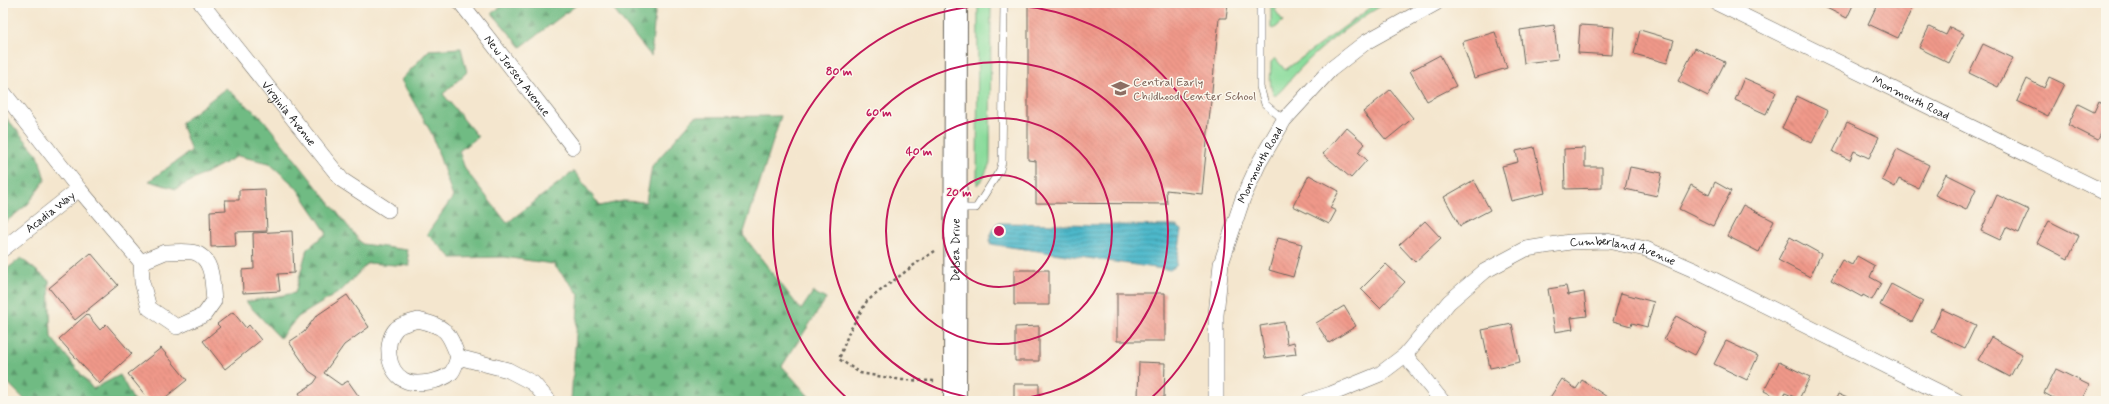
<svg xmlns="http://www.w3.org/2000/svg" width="2109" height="404" viewBox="0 0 2109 404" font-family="Mynerve,sans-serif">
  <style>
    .grass { fill: #8adb9b; stroke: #537c5c }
    .forest { fill: url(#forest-firs); stroke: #466c50 }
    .water { fill: url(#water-rules); stroke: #356a73 }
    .building { fill: url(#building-back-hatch) }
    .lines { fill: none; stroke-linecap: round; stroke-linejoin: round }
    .service-casing { stroke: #68635a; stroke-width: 8 }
    .minor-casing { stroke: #68635a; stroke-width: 16 }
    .primary-casing { stroke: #68635a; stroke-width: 24 }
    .path { stroke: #68635a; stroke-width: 2.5; stroke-dasharray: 3 3; stroke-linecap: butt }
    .service { stroke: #fff; stroke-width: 7 }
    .minor { stroke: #fff; stroke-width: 15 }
    .primary { stroke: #fff; stroke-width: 22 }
    .ring { fill: none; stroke: #c2185b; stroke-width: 2 }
    .labels { text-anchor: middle; stroke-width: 3; stroke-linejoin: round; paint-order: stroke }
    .street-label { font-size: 12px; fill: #1c1c1c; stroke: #fbf7ec }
    .education-label { font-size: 12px; fill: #785e54; stroke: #fbf7ec; text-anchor: start }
    .centre { fill: #c2185b; stroke: #fbf7ec; stroke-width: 2 }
    .ring-label { font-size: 12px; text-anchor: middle; font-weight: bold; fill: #c2185b; stroke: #fbf7ec; stroke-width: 3; stroke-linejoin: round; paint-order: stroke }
  </style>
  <defs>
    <pattern id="forest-firs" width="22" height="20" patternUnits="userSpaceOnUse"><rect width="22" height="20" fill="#6fbb83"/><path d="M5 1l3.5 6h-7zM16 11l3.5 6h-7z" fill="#5a976a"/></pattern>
    <pattern id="water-rules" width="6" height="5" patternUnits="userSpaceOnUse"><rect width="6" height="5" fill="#4eb8ca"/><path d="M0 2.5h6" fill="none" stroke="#4095a3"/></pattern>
    <pattern id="building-back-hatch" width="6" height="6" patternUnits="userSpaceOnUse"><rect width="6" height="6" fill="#f0998a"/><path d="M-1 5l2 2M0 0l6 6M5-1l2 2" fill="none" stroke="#cd8376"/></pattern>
  </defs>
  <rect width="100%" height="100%" fill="#fbf7ec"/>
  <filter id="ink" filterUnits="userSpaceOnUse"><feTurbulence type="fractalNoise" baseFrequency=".025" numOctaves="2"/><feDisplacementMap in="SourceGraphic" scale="8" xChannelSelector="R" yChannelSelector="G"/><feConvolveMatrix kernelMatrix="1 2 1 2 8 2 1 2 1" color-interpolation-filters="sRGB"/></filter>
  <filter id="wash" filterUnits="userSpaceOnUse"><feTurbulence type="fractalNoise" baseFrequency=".012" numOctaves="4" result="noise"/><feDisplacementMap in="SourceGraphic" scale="16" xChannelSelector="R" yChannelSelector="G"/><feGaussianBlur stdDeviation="0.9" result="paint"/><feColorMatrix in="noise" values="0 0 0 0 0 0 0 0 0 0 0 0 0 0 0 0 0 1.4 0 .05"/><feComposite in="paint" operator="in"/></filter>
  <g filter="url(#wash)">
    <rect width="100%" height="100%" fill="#f4e6ce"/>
    <path class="grass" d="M978 3H991L990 163 983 178 977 185Z
      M1271 3 1280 4 1275 10 1283 21 1274 29 1271 27Z
      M1377 3H1386C1354 21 1323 44 1298 71 1290 79 1284 89 1275 96 1268 89 1271 72 1271 62L1275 58 1285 70Z"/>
    <path class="forest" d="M507 3H579L521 47 492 13Z
      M608 3H656L651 56Z
      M461 48 467 72 443 94 478 137 459 151 465 169 507 223 574 171 600 206 623 201 646 202 652 166 695 117 781 116 743 235 801 310 813 292 826 299 782 366 813 401H649L645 396C620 397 597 401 571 401L579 294 553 264 504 257 452 258 427 234 453 197 432 134 401 80 429 50Z
      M226 88 263 119 362 244 407 250 410 266 368 263 341 291 298 317 280 338 246 302 295 293 307 249 327 233 296 187 269 163 238 156 176 189 149 181 191 151 181 123Z
      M3 114 38 155 45 180 28 204 3 224Z
      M21 258 49 281 51 337 93 389 120 375 134 401H26L3 378V272Z"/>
    <path class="water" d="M997 223 1176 226 1182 230 1176 266 1170 270 990 244 991 232Z"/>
    <g id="blocks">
      <path class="building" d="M1028 3H1228L1226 18H1219L1202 194 1166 190 1167 204 1036 203V161L1028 160Z
        M1816 3H1854L1847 18Z
        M1878 3 1914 4 1898 38 1868 24Z
        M1554 25 1558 59 1524 63 1520 30Z
        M1580 25 1614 27 1612 55 1578 53Z
        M1929 27 1946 35 1950 27 1964 34 1949 63 1919 48Z
        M1640 30 1674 40 1667 63 1634 54Z
        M1495 32 1507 68 1474 78 1462 42Z
        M1983 44 2013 58 1998 87 1969 73Z
        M1695 48 1725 62 1708 96 1678 81Z
        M1440 55 1456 86 1427 101 1410 71Z
        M2049 77 2064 84 2048 116 2017 101 2027 79 2044 88Z
        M1744 78 1776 92 1766 114 1735 100Z
        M1390 90 1413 118 1386 140 1363 112Z
        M1797 96 1828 111 1812 143 1782 128Z
        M2099 101 2106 105V123L2098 140 2068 125 2078 104 2094 112Z
        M1847 122 1879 137 1869 158 1854 151 1850 160 1833 152Z
        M1346 127 1365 144 1358 152 1367 160 1351 178 1323 154Z
        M1534 147 1545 193 1511 201 1502 166 1518 162 1516 151Z
        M1585 148V167H1602V188L1565 189 1564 149Z
        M1897 149 1929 165 1918 188 1899 179 1895 187 1882 180Z
        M1630 167 1662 173 1657 196 1625 189Z
        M1946 174 1976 189 1966 210 1935 195Z
        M1309 175 1339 191 1330 208 1336 211 1329 224 1293 206Z
        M1474 180 1490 210 1460 226 1444 197Z
        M1715 182 1731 191 1713 226 1679 209 1691 185 1709 195Z
        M265 189 267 231 235 232 236 246 211 247 210 211 226 210 225 200H239V190Z
        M1997 195 2029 210 2019 233 2006 227 2000 240 1981 231Z
        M1743 205 1774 221 1759 252 1727 236Z
        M1425 221 1441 238 1415 262 1399 245Z
        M2049 221 2079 236 2068 259 2037 243Z
        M292 231 294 273 278 274 280 291 243 293 242 270 254 269 253 233Z
        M1790 237 1821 254 1810 277 1778 260Z
        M1278 238 1302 244 1293 277 1269 270Z
        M91 253 118 285 75 320 49 288Z
        M1857 256 1875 266 1870 277 1881 283 1872 300 1863 295 1862 297 1831 280 1842 260 1852 265Z
        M1386 264 1405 282 1380 308 1361 289Z
        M1014 270H1049V305H1014Z
        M1891 284 1923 301 1912 322 1880 305Z
        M1566 286 1568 295 1584 292 1587 316 1571 318 1573 329 1555 332 1548 289Z
        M1117 293H1165V341H1117Z
        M1621 293 1654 302 1647 327 1632 323 1631 326 1613 321Z
        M347 295 369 327 344 345 324 373 341 385 348 381 362 401H304L299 393 314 383 318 377 309 371 289 342 304 332 316 316Z
        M1344 306 1356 326 1329 343 1316 323Z
        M1942 309 1976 325 1965 348 1931 332Z
        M233 312 246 328 249 325 261 340 225 369 203 341 220 327 217 324Z
        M87 314 100 330 106 324 132 354 99 384 59 339Z
        M1676 316 1707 333 1695 355 1664 339Z
        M1284 322 1287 344 1294 342 1296 354 1265 358 1260 326Z
        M1512 324 1520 362 1490 368 1482 330Z
        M1039 326V361H1015V327Z
        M1991 337 2022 354 2010 377 1978 360Z
        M1726 341 1758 356 1747 380 1714 364Z
        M161 348 187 380 161 401H150L128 374Z
        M1139 362 1165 363 1164 398H1138Z
        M1779 362 1810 377 1799 399 1785 393 1782 400 1764 391Z
        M2056 369 2089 385 2081 401H2059L2044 393Z
        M1562 379 1576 389 1582 380 1613 401H1552L1549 399Z
        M1014 384H1039V401H1014Z
        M1838 394 1854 401H1835Z"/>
    </g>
  </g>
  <g filter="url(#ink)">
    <use href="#blocks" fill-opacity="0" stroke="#68635a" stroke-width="1"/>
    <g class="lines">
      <defs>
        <path id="service" d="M1260 3V87L1265 104 1284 120
          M958 208H976L1000 170 1002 162 1004 3"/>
        <g id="minor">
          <path id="s1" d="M201 3 342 180 388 210"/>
          <path id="s2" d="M461 3 573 147"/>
          <path id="s3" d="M1717 3 2106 193"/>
          <path d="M3 92 79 189 141 262"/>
          <path id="s4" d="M3 249 79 189"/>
          <path d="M165 252C174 252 188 250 196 253 214 260 212 285 214 301L204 315 177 327 149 308 142 282 141 262Z"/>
          <path d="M418 320C446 327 448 330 458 357 456 362 455 369 451 373 441 382 415 386 404 380 387 371 384 342 396 329 400 324 412 322 418 320Z"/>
          <path d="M1405 355 1442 401"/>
          <path d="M458 357 508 370 533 383 549 401"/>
          <path id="s5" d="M1216 401V315L1221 264 1243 198 1259 163 1284 120 1330 70 1366 42 1436 3"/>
          <path id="s6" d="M1309 401 1331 394 1380 374 1405 355 1449 302 1485 271 1526 249 1570 242 1607 241 1646 249 1694 270 1957 401"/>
        </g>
        <g id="primary">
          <path id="s7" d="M955 401 956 3"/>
        </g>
      </defs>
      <use href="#service" class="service-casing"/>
      <use href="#minor" class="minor-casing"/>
      <use href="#primary" class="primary-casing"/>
      <path class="path" d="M935 251 918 262 867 301 849 332 839 359 860 373 902 380 936 381"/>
      <use href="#service" class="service"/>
      <use href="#minor" class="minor"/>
      <use href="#primary" class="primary"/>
    </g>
  </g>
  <g class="ring">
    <circle cx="999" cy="231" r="56"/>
    <circle cx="999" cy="231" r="113"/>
    <circle cx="999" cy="231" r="169"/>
    <path d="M849 400A226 226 0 1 1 1149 400"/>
  </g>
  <defs>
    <symbol id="school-bare" viewBox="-9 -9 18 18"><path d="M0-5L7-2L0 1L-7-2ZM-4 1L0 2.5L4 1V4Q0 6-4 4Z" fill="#8d6e63" stroke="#fbf7ec" stroke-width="2.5" paint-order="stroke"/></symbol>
  </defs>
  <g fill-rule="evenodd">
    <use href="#school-bare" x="1108" y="76" width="25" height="25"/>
  </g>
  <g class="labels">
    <g class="street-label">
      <text dy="4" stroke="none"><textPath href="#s2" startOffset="92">New Jersey Avenue</textPath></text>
      <text dy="4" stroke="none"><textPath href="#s3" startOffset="216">Monmouth Road</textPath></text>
      <text dy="4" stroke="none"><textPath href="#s1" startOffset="141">Virginia Avenue</textPath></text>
      <text dy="4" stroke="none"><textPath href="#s5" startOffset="244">Monmouth Road</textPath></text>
      <text dy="4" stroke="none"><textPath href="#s4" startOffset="60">Acadia Way</textPath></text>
      <text dy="4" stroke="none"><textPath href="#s7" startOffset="151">Delsea Drive</textPath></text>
      <text dy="4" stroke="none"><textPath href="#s6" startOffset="369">Cumberland Avenue</textPath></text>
    </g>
    <g class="education-label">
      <text x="1133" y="86">Central Early<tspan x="1133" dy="14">Childhood Center School</tspan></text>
    </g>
  </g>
  <circle cx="999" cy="231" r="6" class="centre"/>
  <g class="ring-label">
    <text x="839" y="75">80 m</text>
    <text x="879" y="116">60 m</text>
    <text x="919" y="155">40 m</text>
    <text x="959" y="196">20 m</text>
  </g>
  <rect width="2109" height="404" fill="none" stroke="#fbf7ec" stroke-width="16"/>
</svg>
